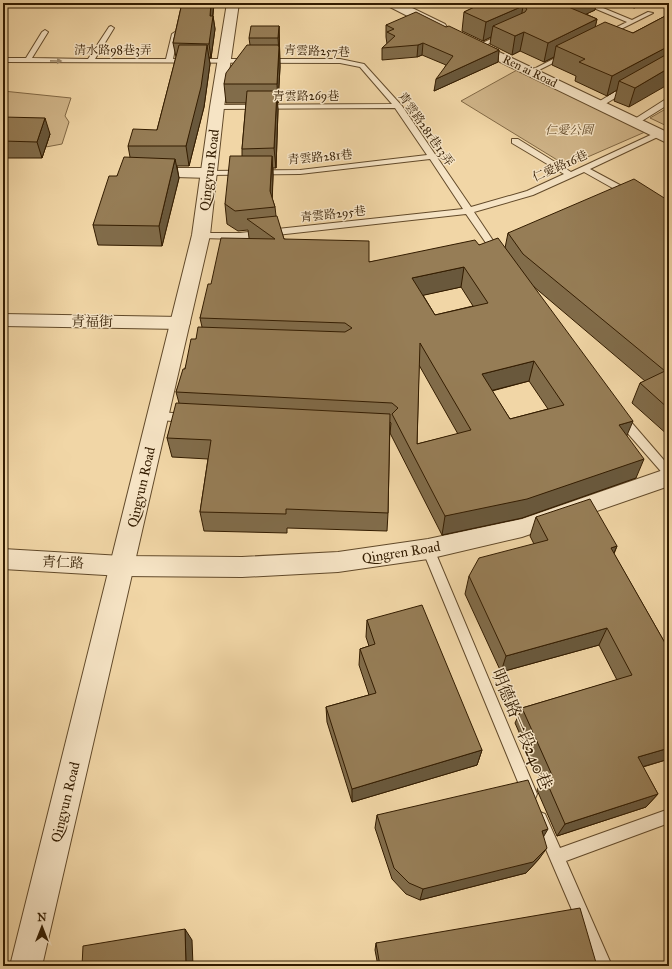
<svg xmlns="http://www.w3.org/2000/svg" width="672" height="969" viewBox="0 0 672 969" font-family="'IM FELL Great Primer','Noto Serif TC',serif">
  <style>
    .green { fill: #d1b68a; stroke: #826945 }
    .lines { fill: none; stroke-linecap: round; stroke-linejoin: round }
    .service-casing { stroke: #624a2a; stroke-width: 2 }
    .minor-casing { stroke: #624a2a; stroke-width: 2 }
    .tertiary-casing { stroke: #624a2a; stroke-width: 2 }
    .service { fill: #f6e4c5; fill-rule: evenodd }
    .minor { fill: #f6e4c5; fill-rule: evenodd }
    .tertiary { fill: #f6e4c5; fill-rule: evenodd }
    .wall { fill: #816c4a; stroke: #331c00; fill-rule: evenodd }
    .shaded-wall { fill: #69583c; stroke: #331c00 }
    .building { fill: #967d56; stroke: #331c00; fill-rule: evenodd }
    .oneway { fill: #9e8a6c }
    .labels { text-anchor: middle; stroke-width: 3; stroke-linejoin: round; paint-order: stroke }
    .far-street-label { font-size: 12px; fill: #331c00; stroke: #f6e4c5 }
    .far-park-label { font-size: 12px; font-style: italic; fill: #624a29; stroke: #f6e4c5 }
    .street-label { font-size: 14px; fill: #331c00; stroke: #f6e4c5 }
    .near-street-label { font-size: 17px; fill: #331c00; stroke: #f6e4c5 }
  </style>
  <rect width="100%" height="100%" fill="#f1d6a6"/>
  <filter id="stains"><feTurbulence type="fractalNoise" baseFrequency=".005" numOctaves="4"/><feColorMatrix values="0 0 0 0 .2 0 0 0 0 .09 0 0 0 0 .02 0 0 0 .5 -.17"/></filter>
  <radialGradient id="worn" r=".72"><stop offset=".6" stop-color="#630" stop-opacity="0"/><stop offset="1" stop-color="#630" stop-opacity=".3"/></radialGradient>
  <path class="green" d="M517 70 645 132 567 166 461 101Z
    M3 91 71 98 65 116 69 122 62 144 46 147 50 134 3 133Z
    M669 107V127L650 118Z"/>
  <g class="lines">
    <defs>
      <path id="service" d="M582 3H591L632 20 648 12 653 13 607 36 604 34 605 33 627 22Z
        M111 26 114 28 95 59H166L172 34 175 32 178 34 173 59H340L364 64 402 106 471 207 527 191 564 174 512 143V139H518L571 172 657 132 664 134 590 169 631 191V195H625L584 172 533 195 474 212 502 254 498 257 495 256 466 214 240 239 201 238 198 237V233H240L463 209 430 159 300 174 207 175 206 173 210 171 300 170 427 155 395 108 217 109 213 107 217 105 392 104 360 67 340 63 3 62V58H26L42 32 45 30 48 32 32 58 88 59 109 27Z
        M504 33 507 35 506 36 481 47 476 46Z
        M565 53 568 55 567 56 533 73 528 72Z
        M626 85 633 87 602 106 595 104Z
        M666 99H669V104L637 124 630 122Z
        M158 412 188 414 193 418 188 422 158 420 153 416Z
        M621 414 625 415 669 466V477L665 476 617 421 616 418Z
        M428 544 432 546 434 549 537 794 535 799 530 801 525 799 422 549 424 546Z
        M669 809V823L566 861 612 966H596L533 819 535 814 540 812 545 814 560 848Z"/>
      <path id="minor" d="M386 3H402L445 24 447 27 445 30H435L388 6Z
        M472 39 669 133V144L467 46 465 43 467 40Z
        M147 168H210L216 170 218 173 216 176 210 178 141 176 139 173 141 170Z
        M3 314 181 317 188 319 190 323 188 327 181 329 3 326Z
        M669 468V486L522 537 428 559 338 572 242 577 122 576 3 569V549L122 556 242 557 338 552 428 539 522 519Z"/>
      <path id="tertiary" d="M227 3H239L224 107 210 235 42 966H10L192 235 210 107Z"/>
    </defs>
    <use href="#service" class="service-casing"/>
    <use href="#minor" class="minor-casing"/>
    <use href="#tertiary" class="tertiary-casing"/>
    <use href="#service" class="service"/>
    <use href="#minor" class="minor"/>
    <use href="#tertiary" class="tertiary"/>
  </g>
  <path class="wall" d="M182 3H214L213 16 215 29 211 58 209 57 210 64 204 107 189 166H177L179 178 162 246 98 245 93 225 117 176 130 157 128 146 157 130 176 57 173 43Z
    M483 3H609L603 6 596 3 595 10 586 14 597 19 595 27 633 33 669 14 629 107 614 101 617 90 607 96 575 81 576 76 552 65 554 57 544 62 520 51 512 55 490 44 491 37 483 41 462 31 464 12Z
    M622 3H644L634 8Z
    M386 25 446 27 499 50 498 62 434 91 446 65 422 55 417 57 382 60V48L387 44 386 37Z
    M279 26 280 67 278 103H277L278 110 276 168H273V176L272 198 275 207 276 216 284 239 369 262 479 245 505 248 508 233 669 201V436L632 403 640 383 645 381 533 286 627 436 636 478 522 518 442 535 390 433 391 423 390 422 388 513 387 531 287 528V533L204 531 200 512 208 459 172 457 167 438 179 403 176 392 196 339 202 327 200 318 211 284 249 238 248 230 238 231 227 224 225 204 242 156V149L246 103H226L224 84 250 45 249 38ZM461 287 473 306 435 315 423 295ZM419 365 458 434 417 444ZM529 381 548 409 510 419 492 391Z
    M3 117 50 134 42 158H3Z
    M536 517 617 546 614 554 669 650V759L643 767 658 794 646 807 557 836 537 790 541 782 515 723 522 708 617 680 599 645 501 672 465 594 469 576 534 544 530 536Z
    M367 620 482 750 477 765 352 802 327 722 326 707 369 695 359 665 360 649 369 646 366 637Z
    M377 815 543 837 539 859 526 873 420 900 406 894 392 879 375 828Z
    M376 943 597 966H378L375 950Z"/>
  <path class="shaded-wall" d="M211 3H214L212 21 213 16 215 29 211 58 209 44Z
    M574 3H596L595 10 563 25 566 6Z
    M603 3H609L603 6Z
    M636 3H644L634 8Z
    M523 6 520 25 493 26 491 37 483 41 486 22Z
    M597 19 593 37 556 46 554 57 544 62 548 43Z
    M279 26 280 67 278 103 277 84 279 52 278 38Z
    M524 32 520 51 512 55 515 36Z
    M423 43 422 55 417 57 418 45Z
    M207 45 210 64 204 107 189 166 186 146Z
    M669 46V62L619 81 617 90 607 96 612 76Z
    M499 50 498 62 434 91 436 79Z
    M669 68V84L629 107 635 88Z
    M277 91 278 110 276 168 274 148Z
    M45 118 50 134 42 158 37 142Z
    M272 156 273 176 272 208 270 191Z
    M175 159 179 178 162 246 159 226Z
    M464 267 461 287 411 298 412 278Z
    M534 361 529 381 478 394 482 374Z
    M633 421 625 440 619 425Z
    M644 459 636 478 522 518 442 535 445 516Z
    M617 546 609 564 611 548Z
    M607 628 599 645 501 672 506 656Z
    M669 748V759L628 771 638 757Z
    M482 750 477 765 352 802V789Z
    M658 794 646 807 557 836 565 824Z
    M548 829 541 841 542 831Z
    M547 848 539 859 526 873 420 900 423 889Z
    M185 929 192 940 193 966H186Z"/>
  <path class="building" d="M182 3H211L210 16H213L209 44 173 43Z
    M483 3H574L566 6 597 19 548 43 524 32 515 36 493 26 525 12 527 9 523 6 486 22 464 12Z
    M416 12 446 27 449 26 499 50 436 79 453 56 423 43 418 45 382 48 395 36 387 32 394 29 386 25Z
    M669 14V46L612 76 579 62 585 59 556 46 605 22 633 33Z
    M251 26H279L278 38H249Z
    M179 45H207L201 87 186 146H128L133 129 157 130Z
    M247 45H278L279 47 277 84H224L226 73Z
    M669 53V68L635 88 619 81Z
    M247 91H277L274 148 242 149Z
    M3 117 45 118 37 142 3 141Z
    M230 156H272L270 191 275 207 235 211 225 204Z
    M124 157 175 159 159 226 93 225 109 176H117Z
    M634 179 669 201V409L640 383 665 371 523 254 508 233Z
    M277 216 284 239 369 241V262L475 240 479 245 498 238 633 421 619 425 644 459 527 499 445 516 392 414 398 408 392 403 176 392 183 369H185L191 339H196L198 327 345 332 352 328 345 323 200 318 208 284H211L221 238 275 239 247 219ZM464 267 488 303 435 315 412 278ZM420 343 471 430 417 444ZM534 361 564 405 510 419 482 374Z
    M176 403 390 414 388 513 286 509V514L200 512 211 440 167 438Z
    M590 499 617 546 611 548 669 650V748L638 757 658 794 565 824 544 776 552 775 522 708 632 675 607 628 506 656 469 576 479 558 548 540 536 517Z
    M422 605 482 750 352 789 326 707 376 693 360 649 375 644 367 620Z
    M528 780 548 829 542 831 547 848 533 862 423 889 409 883 394 868 377 815Z
    M580 908 597 966H380L376 943Z
    M185 929 186 966H82L83 946Z"/>
  <defs><path id="oneway-solid" d="M-6-.8H1V-3.2L6.5 0L1 3.2V.8H-6Z"/></defs>
  <use class="oneway" href="#oneway-solid" transform="translate(56 61) rotate(1)"/>
  <g class="labels">
    <g class="far-street-label">
      <text x="113" y="54">清水路98巷3弄</text>
      <text transform="translate(317 51) rotate(2)" y="4">青雲路257巷</text>
      <text transform="translate(530 71) rotate(26)" y="4">Ren ai Road</text>
      <text x="306" y="100">青雲路269巷</text>
      <text transform="translate(426 129) rotate(55)" y="4">青雲路281巷13弄</text>
      <text transform="translate(320 157) rotate(-5)" y="4">青雲路281巷</text>
      <text transform="translate(560 166) rotate(-24)" y="4">仁愛路16巷</text>
      <text transform="translate(333 214) rotate(-6)" y="4">青雲路295巷</text>
    </g>
    <g class="far-park-label">
      <text x="569" y="134">仁愛公園</text>
    </g>
    <g class="street-label">
      <text transform="translate(209 170) rotate(-83)" y="5">Qingyun Road</text>
      <text transform="translate(92 321) rotate(1)" y="5">青福街</text>
      <text transform="translate(141 487) rotate(-77)" y="5">Qingyun Road</text>
      <text transform="translate(401 552) rotate(-9)" y="5">Qingren Road</text>
      <text transform="translate(63 562) rotate(3)" y="5">青仁路</text>
      <text transform="translate(65 802) rotate(-76)" y="5">Qingyun Road</text>
    </g>
    <g class="near-street-label">
      <text transform="translate(522 729) rotate(67)" y="6">明德路一段240巷</text>
    </g>
  </g>
  <rect width="672" height="969" fill="none" stroke="#f1d6a6" stroke-width="16"/>
  <rect x="4" y="4" width="664" height="961" fill="none" stroke="#331c00" stroke-width="2"/>
  <rect x="8" y="8" width="656" height="953" fill="none" stroke="#331c00"/>
  <g transform="translate(42 927)" stroke="#f6e4c5" stroke-width="3" paint-order="stroke">
  <path d="M0-3L7 15L0 10L-7 15Z" fill="#331c00"/>
  <text y="-6" font-size="11" font-weight="bold" text-anchor="middle" fill="#331c00">N</text>
  </g>
  <rect width="100%" height="100%" filter="url(#stains)"/>
  <rect width="100%" height="100%" fill="url(#worn)"/>
</svg>
